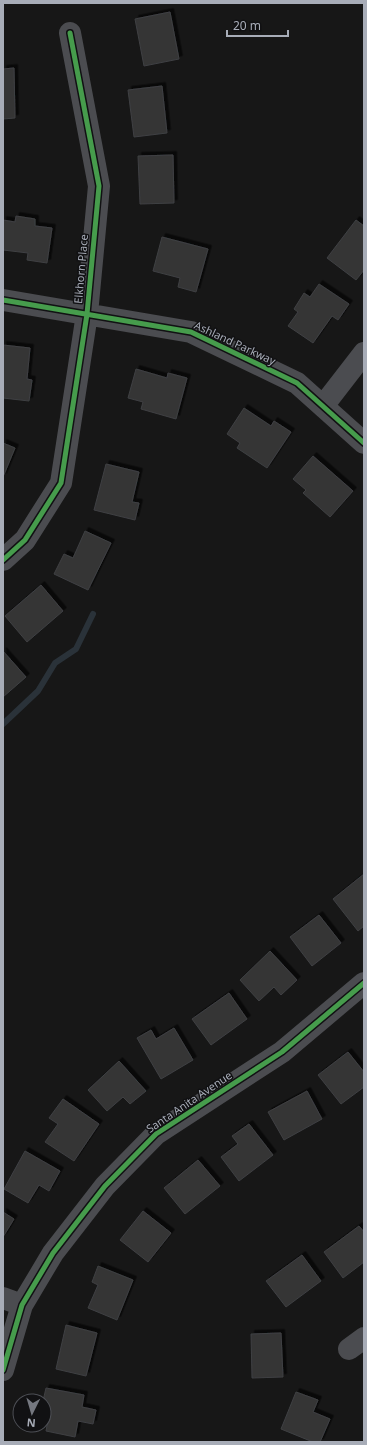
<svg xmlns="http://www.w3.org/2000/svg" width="367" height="1445" viewBox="0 0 367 1445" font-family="'Noto Sans',sans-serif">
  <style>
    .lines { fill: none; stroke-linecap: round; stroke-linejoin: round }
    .stream { stroke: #2a3239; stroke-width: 6 }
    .building { fill: #353536; stroke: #3f4043; filter: url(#shadow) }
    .minor { stroke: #4b4c50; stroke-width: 22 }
    .cycleway-casing { stroke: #111113; stroke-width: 8 }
    .cycleway { stroke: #469c4c; stroke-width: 5 }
    .labels { text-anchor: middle; stroke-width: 3; stroke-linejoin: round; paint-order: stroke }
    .street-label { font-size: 11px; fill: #a8adb8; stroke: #111113 }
  </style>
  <defs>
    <filter id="shadow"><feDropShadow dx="3.5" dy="-3.5" stdDeviation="0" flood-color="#0009"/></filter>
  </defs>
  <rect width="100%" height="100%" fill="#171717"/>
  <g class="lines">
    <path class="stream" d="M3 724 38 691 55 663 76 649 93 614"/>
  </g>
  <path class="building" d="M170 12 179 59 144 66 135 19Z
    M14 68 15 118 3 119V69Z
    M162 86 167 133 134 137 128 90Z
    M173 155 174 203 140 204 138 156Z
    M16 216 35 219V226L52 228 47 263 27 260 28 253 3 250V220L15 222Z
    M356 220 364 226V270L356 280 327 258Z
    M162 237 208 249 196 292 178 287 180 278 153 271Z
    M319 284 349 304 338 320 332 316 313 343 288 326 298 312 294 309 304 293 310 297Z
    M3 345 30 348 27 379 32 380 29 401 3 398Z
    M136 369 167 378 168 373 187 378 176 419 141 409 143 402 128 398Z
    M244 408 271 426 274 421 291 432 267 468 237 448 240 443 227 434Z
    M3 443 15 448 3 477Z
    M313 456 353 491 330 517 303 493 306 490 293 479Z
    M106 464 139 472 132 502 139 503 135 520 94 510Z
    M85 531 111 543 88 590 54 574 64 554 73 558Z
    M41 585 63 611 27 642 5 616Z
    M3 651 26 677 3 697Z
    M364 874V926L358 931 333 899Z
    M319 915 341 943 312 966 290 937Z
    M270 951 297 980 281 995 274 987 259 1001 240 980Z
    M229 993 247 1019 211 1045 192 1019Z
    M174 1028 193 1060 161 1079 137 1038 151 1030 156 1039Z
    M348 1052 364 1072V1087L341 1104 318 1075Z
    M119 1061 146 1091 130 1104 123 1097 107 1111 88 1090Z
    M307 1091 322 1119 284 1140 268 1112Z
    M63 1099 99 1124 74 1161 45 1142 58 1124 49 1118Z
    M249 1124 273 1155 239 1181 221 1157 238 1144 232 1136Z
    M25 1151 60 1171 49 1191 39 1185 28 1203 4 1189Z
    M198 1160 220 1186 185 1214 164 1188Z
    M143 1211 171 1233 148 1262 120 1240Z
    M3 1212 14 1219 3 1237Z
    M359 1226 364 1232V1262L343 1278 324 1252Z
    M302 1255 321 1281 286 1307 266 1281Z
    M98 1266 133 1280 117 1320 88 1308 98 1285 92 1282Z
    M66 1325 97 1333 86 1376 56 1369Z
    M281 1333 283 1377 252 1378 251 1334Z
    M46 1388 84 1395 82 1407 96 1410 93 1424 78 1421 75 1437 46 1431 50 1409 44 1408 43 1401Z
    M296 1392 318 1400 313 1412 330 1419 320 1442H313L281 1429Z"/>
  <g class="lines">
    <path class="minor" d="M3 300 191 332 297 383 364 443
      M323 406 364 353
      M3 560 25 540 61 483 87 314 99 186 70 33
      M3 1298 22 1305
      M349 1349 364 1338
      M3 1370 22 1305 53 1253 105 1186 156 1134 282 1052 364 983"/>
    <defs>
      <path id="cycleway" d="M3 300 191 332 297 383 364 443
        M3 560 25 540 61 483 87 314 99 186 70 33
        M3 1370 22 1305 53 1253 105 1186 156 1134 282 1052 364 983"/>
    </defs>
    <use href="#cycleway" class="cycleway-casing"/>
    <use href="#cycleway" class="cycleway"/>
  </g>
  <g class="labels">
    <g class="street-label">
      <text transform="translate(81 269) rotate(-85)" y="4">Elkhorn Place</text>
      <text transform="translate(235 343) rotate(25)" y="4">Ashland Parkway</text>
      <text transform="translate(189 1102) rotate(-34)" y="4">Santa Anita Avenue</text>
    </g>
  </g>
  <rect width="367" height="1445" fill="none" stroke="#a8adb8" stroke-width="8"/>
  <g transform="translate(32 1413) rotate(185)"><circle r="19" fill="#111113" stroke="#4d4f55"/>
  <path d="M0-3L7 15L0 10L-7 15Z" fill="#757880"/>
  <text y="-6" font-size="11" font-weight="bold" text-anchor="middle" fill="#a8adb8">N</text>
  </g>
  <path d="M227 30v6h61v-6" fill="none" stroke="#a8adb8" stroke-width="2"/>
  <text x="233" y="30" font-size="12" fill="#a8adb8" stroke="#111113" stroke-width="3" paint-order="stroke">20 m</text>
</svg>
